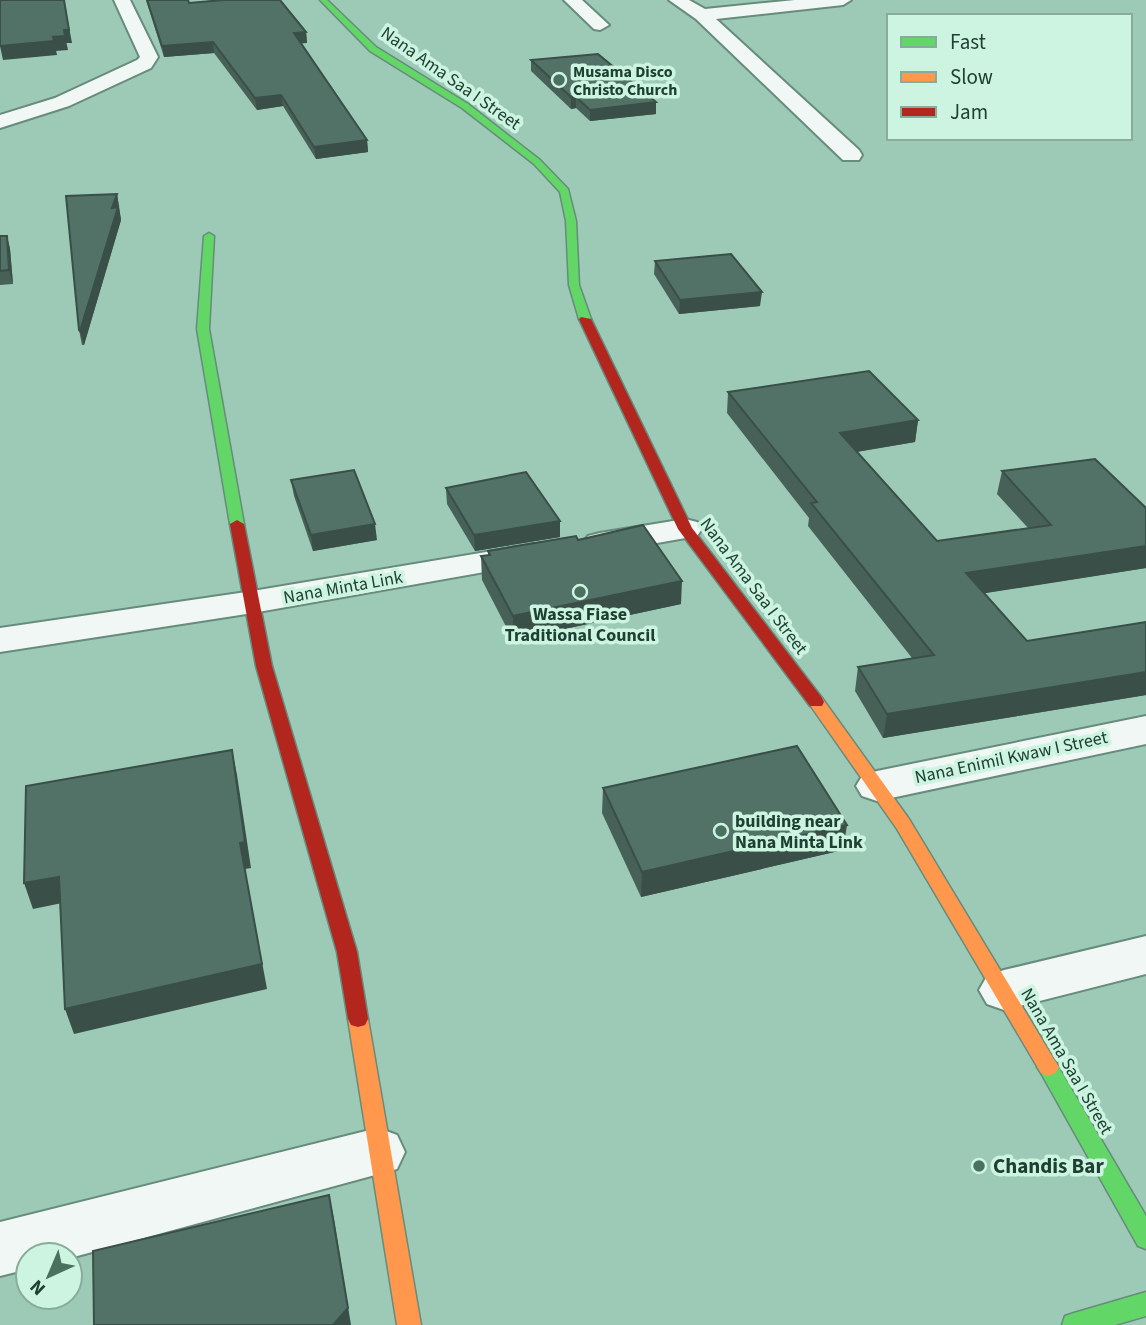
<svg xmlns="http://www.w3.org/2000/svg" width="1146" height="1325" viewBox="0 0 1146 1325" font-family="'Source Sans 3',sans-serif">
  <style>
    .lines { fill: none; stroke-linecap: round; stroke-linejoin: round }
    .street-casing { stroke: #678b7c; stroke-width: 4 }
    .fast-casing { stroke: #678b7c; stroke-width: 3 }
    .slow-casing { stroke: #678b7c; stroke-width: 3 }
    .jam-casing { stroke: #678b7c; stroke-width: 3 }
    .street { fill: #f0f7f4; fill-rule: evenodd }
    .fast { fill: #63d668; fill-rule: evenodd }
    .slow { fill: #ff974d; fill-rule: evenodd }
    .jam { fill: #b3261e; fill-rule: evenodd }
    .wall { fill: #476159 }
    .shaded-wall { fill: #394f48 }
    .building { fill: #527167; stroke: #394f48; stroke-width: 2 }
    .poi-dot { fill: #4a7060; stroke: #cdf4e1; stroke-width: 2.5 }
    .labels { text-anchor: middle; stroke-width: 7; stroke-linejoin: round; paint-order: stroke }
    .far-poi-label { font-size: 16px; font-weight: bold; fill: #1e4032; stroke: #cdf4e1; text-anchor: start }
    .street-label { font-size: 18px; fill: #1e4032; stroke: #cdf4e1 }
    .poi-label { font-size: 18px; font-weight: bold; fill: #1e4032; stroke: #cdf4e1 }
    .near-poi-label { font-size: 21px; font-weight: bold; fill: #1e4032; stroke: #cdf4e1; text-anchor: start }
  </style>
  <rect width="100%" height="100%" fill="#9dcab6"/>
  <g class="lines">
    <defs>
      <path id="street" d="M114 0H130L158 57 151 68 69 106 0 128V115L55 98 137 60 140 57Z
        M564 0H582L609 25 600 30 594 29Z
        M669 0H689L705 9 795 0H851L843 5 716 19 859 150 862 155 859 160H843L696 19Z
        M685 519 697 522 702 529 697 536 600 553 588 550 583 543 588 536 600 533Z
        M534 544 546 547 551 554 546 561 253 613 0 652V628L253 591Z
        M1146 716V744L877 801 862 796 856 786 862 776 877 771Z
        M1146 936V974L1004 1010 987 1004 979 990 987 976 1004 970Z
        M378 1128 397 1135 405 1152 397 1169 70 1258V1255H28V1269L0 1276V1222Z"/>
      <path id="fast" d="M320 0H327L376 47 468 104 540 160 568 189 576 221 579 285 591 319 589 321 579 319 569 285 566 221 560 192 534 164 462 108 370 51Z
        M209 233 214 236 209 329 244 524 237 528 230 524 197 329 204 236Z
        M1048 1058 1055 1061 1146 1216V1249L1138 1246 1041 1073 1037 1067 1041 1061Z
        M1146 1292V1316L1115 1325H1062L1065 1316 1074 1313Z"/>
      <path id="slow" d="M816 697 822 698 909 819 1055 1061 1059 1067 1055 1073 1048 1076 1041 1073 897 829 808 702Z
        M358 1011 365 1013 368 1019 421 1325H397L348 1019 351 1013Z"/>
      <path id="jam" d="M581 317 591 319 692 528 822 698 824 702 822 706H810L678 529 579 319Z
        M237 520 244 524 272 666 357 952 368 1019 365 1025 358 1027 351 1025 348 1019 337 952 256 666 230 524Z"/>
    </defs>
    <use href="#street" class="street-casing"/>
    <use href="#fast" class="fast-casing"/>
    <use href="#slow" class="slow-casing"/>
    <use href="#jam" class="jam-casing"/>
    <use href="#street" class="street"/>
    <use href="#fast" class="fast"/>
    <use href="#slow" class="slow"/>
    <use href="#jam" class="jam"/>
  </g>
  <path class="wall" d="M146 0H188L189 3 306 32 307 43H301L367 140 368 152 316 159 283 106 257 110 214 53 164 57Z
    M531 60 656 102V114L590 121 576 108 571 109 531 71Z
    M117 194 121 220 84 345H82L79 330Z
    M0 236H7L10 249 13 284 0 285Z
    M655 261 760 306 679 314 654 274Z
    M728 392 918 420 915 442 857 452 937 541 1028 528 997 494 1002 471 1146 568 984 593 1027 641 1146 622V695L883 738 855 691 858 667 912 658 808 526 809 518 727 413Z
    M291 480 377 540 313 551 294 496Z
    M446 488 560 537 475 551 447 504Z
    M578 540 681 604 513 640 482 580 481 556 488 555V551Z
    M603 788 843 850 641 897 602 813Z"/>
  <path class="shaded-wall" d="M64 0 72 43H66L64 30Z
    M306 32 307 43 295 44 294 33Z
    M65 36 68 50 56 51 53 37Z
    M54 41 57 55 3 60 0 46Z
    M213 42 214 53 164 57 162 46Z
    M281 95 283 106 257 110 255 98Z
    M571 97H576V108L571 109Z
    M656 102V114L590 121V110Z
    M367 140 368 152 316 159 314 147Z
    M117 194 121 220 84 345 80 331 112 208Z
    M7 236 10 249 13 284 9 270Z
    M762 292 760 306 679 314 680 300Z
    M918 420 915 442 837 455 840 433Z
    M560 521V537L475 551 474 535Z
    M375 524 377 540 313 551 311 535Z
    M1146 546V568L961 597 966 573Z
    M682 581 681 604 513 640V616Z
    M1146 672V695L883 738 887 714Z
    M232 750 237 775 251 868 245 869 267 989 74 1034 65 1009 240 843Z
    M847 825 843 850 641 897 642 872Z
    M59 877 67 902 33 909 24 883Z
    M329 1195 334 1219 351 1325H333Z"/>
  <path class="building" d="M0 0H64L69 30H64L65 36 53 37 54 41 0 46Z
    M147 0H188L189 3 223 0H280L306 32 294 33 367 140 314 147 281 95 255 98 213 42 162 46Z
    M598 54 656 102 590 110 576 97H571L531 60Z
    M117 194 112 208 118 207 80 331 79 330 66 196Z
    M0 236H7L9 270 0 271Z
    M731 254 762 292 680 300 655 261Z
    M869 371 918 420 840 433 937 541 1051 525 1002 471 1095 459 1146 508V546L966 573 1027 641 1146 622V672L887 714 858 667 934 655 811 503 817 502 728 392Z
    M354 470 375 524 311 535 291 480Z
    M526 472 560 521 474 535 446 488Z
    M643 525 682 581 513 616 481 556 490 555 488 551 576 536 578 540Z
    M797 746 847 825 642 872 603 788Z
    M232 750 245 842 240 843 262 964 65 1009 59 877 24 883 26 786Z
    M329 1195 348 1308 333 1325H94L93 1251Z"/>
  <g class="poi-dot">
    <circle cx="559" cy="80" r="7"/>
    <circle cx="580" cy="592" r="7"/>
    <circle cx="721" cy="831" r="7"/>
    <circle cx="979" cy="1166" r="7"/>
  </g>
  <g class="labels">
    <g class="far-poi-label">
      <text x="573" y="77">Musama Disco<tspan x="573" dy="18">Christo Church</tspan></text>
    </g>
    <g class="street-label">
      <text transform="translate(451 78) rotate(35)" y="6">Nana Ama Saa I Street</text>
      <text transform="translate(754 586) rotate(53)" y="6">Nana Ama Saa I Street</text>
      <text transform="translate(343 587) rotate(-10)" y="6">Nana Minta Link</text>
      <text transform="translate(1011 757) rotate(-12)" y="6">Nana Enimil Kwaw I Street</text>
      <text transform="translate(1067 1061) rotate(60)" y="6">Nana Ama Saa I Street</text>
    </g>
    <g class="poi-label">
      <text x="580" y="620">Wassa Fiase<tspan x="580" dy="21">Traditional Council</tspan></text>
      <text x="735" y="827" text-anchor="start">building near<tspan x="735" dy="21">Nana Minta Link</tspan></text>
    </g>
    <g class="near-poi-label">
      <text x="993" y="1173">Chandis Bar</text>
    </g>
  </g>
  <rect x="887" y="14" width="245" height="126" fill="#cdf4e1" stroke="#87ac9b" stroke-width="2"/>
  <rect x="901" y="37" width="35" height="10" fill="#63d668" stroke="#87ac9b" stroke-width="2"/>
  <text x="950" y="49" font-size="21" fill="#1e4032">Fast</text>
  <rect x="901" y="72" width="35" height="10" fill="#ff974d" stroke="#87ac9b" stroke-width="2"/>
  <text x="950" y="84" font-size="21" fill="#1e4032">Slow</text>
  <rect x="901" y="107" width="35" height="10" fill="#b3261e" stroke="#87ac9b" stroke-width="2"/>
  <text x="950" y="119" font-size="21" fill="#1e4032">Jam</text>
  <g transform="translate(49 1276) rotate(224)"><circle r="33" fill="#cdf4e1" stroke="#87ac9b" stroke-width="2"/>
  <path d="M0-5L12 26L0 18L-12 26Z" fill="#4a7060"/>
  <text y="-10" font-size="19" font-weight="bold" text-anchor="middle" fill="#1e4032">N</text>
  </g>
</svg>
